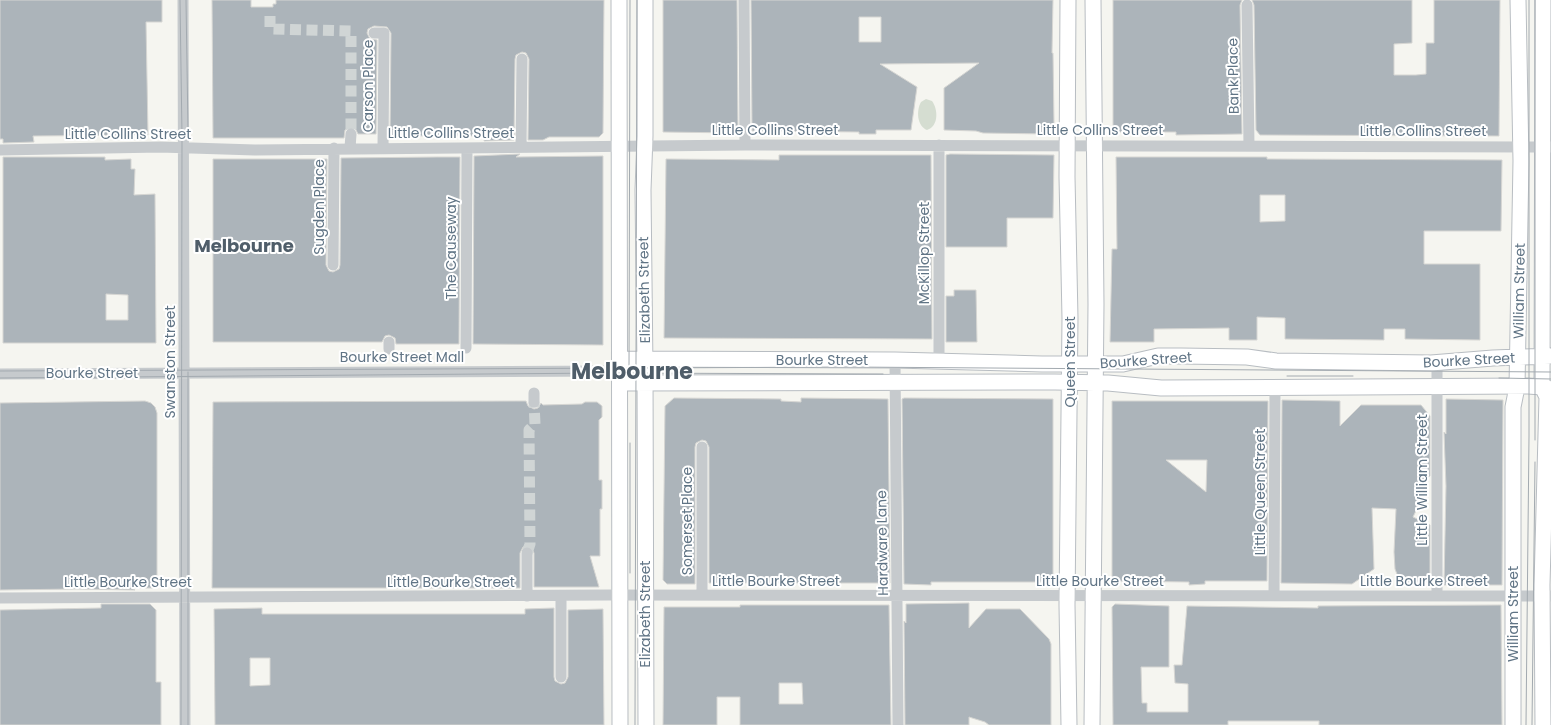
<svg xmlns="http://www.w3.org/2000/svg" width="1551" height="725" viewBox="0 0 1551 725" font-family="Poppins,sans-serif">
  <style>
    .green { fill: #d5ddd1 }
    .building { fill: #acb4ba; stroke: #d6d6d3; fill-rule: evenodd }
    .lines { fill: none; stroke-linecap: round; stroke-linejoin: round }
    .street-tunnel { stroke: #d0d5d5; stroke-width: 11; stroke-dasharray: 11 5.5; stroke-linecap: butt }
    .secondary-casing { stroke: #b8bdc2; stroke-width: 17 }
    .street { stroke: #c6cacd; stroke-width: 11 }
    .secondary { stroke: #fff; stroke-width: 15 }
    .tram { stroke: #a3aab0; stroke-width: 1 }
    .labels { text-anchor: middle; stroke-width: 4; stroke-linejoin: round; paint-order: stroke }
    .street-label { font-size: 14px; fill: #607485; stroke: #fff }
    .district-label { font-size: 18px; font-weight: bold; fill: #4f5d69; stroke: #fff }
    .town-label { font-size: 22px; font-weight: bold; fill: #4f5d69; stroke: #fff }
  </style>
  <rect width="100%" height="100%" fill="#f5f5f0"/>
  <path class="green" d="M926 99 932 101C938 109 939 126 927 130 917 126 916 111 921 102Z"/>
  <path class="building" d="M0 0H162V22H146L148 135 33 136 34 142 3 143V139H0Z
    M212 0H251V7H273V4H276V0H604L603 133 599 137H549L543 140H528L529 59 526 53 522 52 516 55 515 59 514 140 484 141 485 136H390L391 33 387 27 374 26 368 29 367 33 370 39 377 40 376 134H358L355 128 351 127 345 130 344 138H213Z
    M663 0H737L738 133 663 132Z
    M751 0H1053L1052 53H1053L1054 124 1052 130 1047 134 983 133 976 131 944 130V88L979 63 880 64 917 87 911 130H876V134H859V132L752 131ZM859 17H881V42H859Z
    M1113 0H1242L1240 5 1242 134 1176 135V132H1113Z
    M1252 0H1412V43L1394 44V75H1416L1426 74V43H1434V0H1500L1499 136 1260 135 1256 130 1254 5Z
    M520 154 516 157 603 156V345L473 344 474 156Z
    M950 154 1054 155 1053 218H1007V247H946V155Z
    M779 155H931L932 339 664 338 666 159 779 160Z
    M3 157H105V160L131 159V169H135L134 195 155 194 156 343H3ZM106 294 128 295V320H106Z
    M438 157H460L459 344H396L395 338 389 335 385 336 382 342H213V159H327L326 265 329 271 333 272 339 269 340 265 341 158Z
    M1116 157H1267V159L1502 160 1501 231H1424V264H1480V340L1405 339V329H1384V340L1285 339V318L1257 317V340H1229V328L1154 329V342H1110L1112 249H1117ZM1260 195H1285V221L1260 222Z
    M954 290H976L977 342H946V296H954Z
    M674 398 781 399V401L801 402V398L888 399 890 583H709V447L706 441 702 440 696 443 695 447V584H667L663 580 665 406Z
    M904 398 1053 399V582H931V585L904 584 902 399Z
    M1446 399 1503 400 1502 585H1444L1446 486 1444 432 1446 434Z
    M1282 400 1340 401V426L1361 405H1421L1430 416V476L1420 486 1425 492 1413 517 1430 525V582H1400L1395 569 1394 552 1396 509 1372 508 1374 569 1352 584 1281 583Z
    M145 401 151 403 155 407 157 413V583L153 588H132L135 590 77 589 0 590V403Z
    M526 401 528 406 534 409 538 408 541 403 543 405 582 404 585 402H597L602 406V417L599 420V480H602V509H600V556H590L599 587H534V553L531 547 527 546 523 547 520 553V588H212L213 402Z
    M1112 401H1268L1267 581H1205V584L1189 585V582L1112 581ZM1166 460H1207L1206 492Z
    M969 603V628L986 609H1020L1049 639 1051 644V725H989L985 722 969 717V725H905L904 621 906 623V604Z
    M101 604H150L156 610V682H161V725H0V610L101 608Z
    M1115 604 1169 606V667H1141L1142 703H1147V712H1188V684L1175 683 1174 665H1182L1187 606 1318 608V606L1501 605 1502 725H1319V721H1228V725H1113L1112 607Z
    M740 605H889L891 725H740V697H717V725H663L664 607H740ZM779 683H802L803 704H779Z
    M262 608V614H525V609L554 608V677L555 681 561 684 565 683 568 677V610L603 609 604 725H215L214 609ZM250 658H270V685L250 686Z"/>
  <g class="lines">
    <path class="street-tunnel" d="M270 16V29L351 31V134
      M527 553 530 544 529 430 535 424 534 402"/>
    <defs>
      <path id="secondary" d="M619 0 620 725
        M645 0V136L643 190 645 368 646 725
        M1068 0 1067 177 1070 318 1067 605 1069 725
        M620 359 895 360 1042 364H1123L1158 356H1181L1247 357 1276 361 1431 363 1493 358 1551 356
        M620 383 1055 382 1108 383 1161 388 1528 386 1542 387 1551 389
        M1092 725 1096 304 1093 0
        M1513 725V407L1517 387 1521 161 1518 0
        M1543 725 1542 585 1547 397 1542 387 1543 0"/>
    </defs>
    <use href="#secondary" class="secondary-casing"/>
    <path class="street" d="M183 0 185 725
      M744 0 745 145
      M1247 5 1249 146
      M374 33H384L383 148
      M521 147 522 59
      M350 148 351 134
      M0 150 160 147 255 150 745 145 1551 147
      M333 265 334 148
      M466 348 467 148
      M389 349V342
      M895 360 898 725
      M939 361V145
      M1437 363V596
      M0 374 619 371
      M534 393V402
      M527 553V596
      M702 595V447
      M1274 596 1275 387
      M0 598 609 595 1551 596
      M561 677V596"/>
    <use href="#secondary" class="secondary"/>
    <path class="tram" d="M180 0 182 136 181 725
      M186 0 188 130
      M0 371 849 367 1551 372
      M629 373 630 0
      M1287 376H1353
      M0 378 607 373 883 374
      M1499 378 1551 379
      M1535 440V0
      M630 573V443
      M188 725V372
      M635 725 637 0
      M1526 725 1529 436V0
      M1532 725 1535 462"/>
  </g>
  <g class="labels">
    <g class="street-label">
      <text transform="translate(1233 76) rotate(-91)" y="5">Bank Place</text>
      <text transform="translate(368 86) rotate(-90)" y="5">Carson Place</text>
      <text x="775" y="135">Little Collins Street</text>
      <text x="1100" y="135">Little Collins Street</text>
      <text x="1423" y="136">Little Collins Street</text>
      <text x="451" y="138">Little Collins Street</text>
      <text x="128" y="139">Little Collins Street</text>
      <text transform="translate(319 207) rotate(-90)" y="5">Sugden Place</text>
      <text transform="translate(451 248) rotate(-90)" y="5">The Causeway</text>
      <text transform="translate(924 253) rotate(-90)" y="5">McKillop Street</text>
      <text transform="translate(644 290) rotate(-91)" y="5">Elizabeth Street</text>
      <text transform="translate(1519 291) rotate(-89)" y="5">William Street</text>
      <text x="402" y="362">Bourke Street Mall</text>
      <text x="822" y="365">Bourke Street</text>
      <text transform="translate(1146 360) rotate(-4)" y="5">Bourke Street</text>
      <text transform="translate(1469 360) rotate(-3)" y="5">Bourke Street</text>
      <text transform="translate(170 362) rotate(-90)" y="5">Swanston Street</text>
      <text transform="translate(1070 362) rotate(-90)" y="5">Queen Street</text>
      <text x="92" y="378">Bourke Street</text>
      <text transform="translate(1422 480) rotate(-90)" y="5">Little William Street</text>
      <text transform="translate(1260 492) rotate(-90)" y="5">Little Queen Street</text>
      <text transform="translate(687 521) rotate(-90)" y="5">Somerset Place</text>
      <text transform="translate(882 543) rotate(-91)" y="5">Hardware Lane</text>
      <text x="776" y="586">Little Bourke Street</text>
      <text x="1100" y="586">Little Bourke Street</text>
      <text x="1424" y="586">Little Bourke Street</text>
      <text x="128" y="587">Little Bourke Street</text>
      <text x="451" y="587">Little Bourke Street</text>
      <text transform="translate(645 614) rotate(-90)" y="5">Elizabeth Street</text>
      <text transform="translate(1513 614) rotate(-90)" y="5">William Street</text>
    </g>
    <g class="district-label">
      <text x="244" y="252">Melbourne</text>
    </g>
    <g class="town-label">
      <text x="632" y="379">Melbourne</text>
    </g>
  </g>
</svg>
